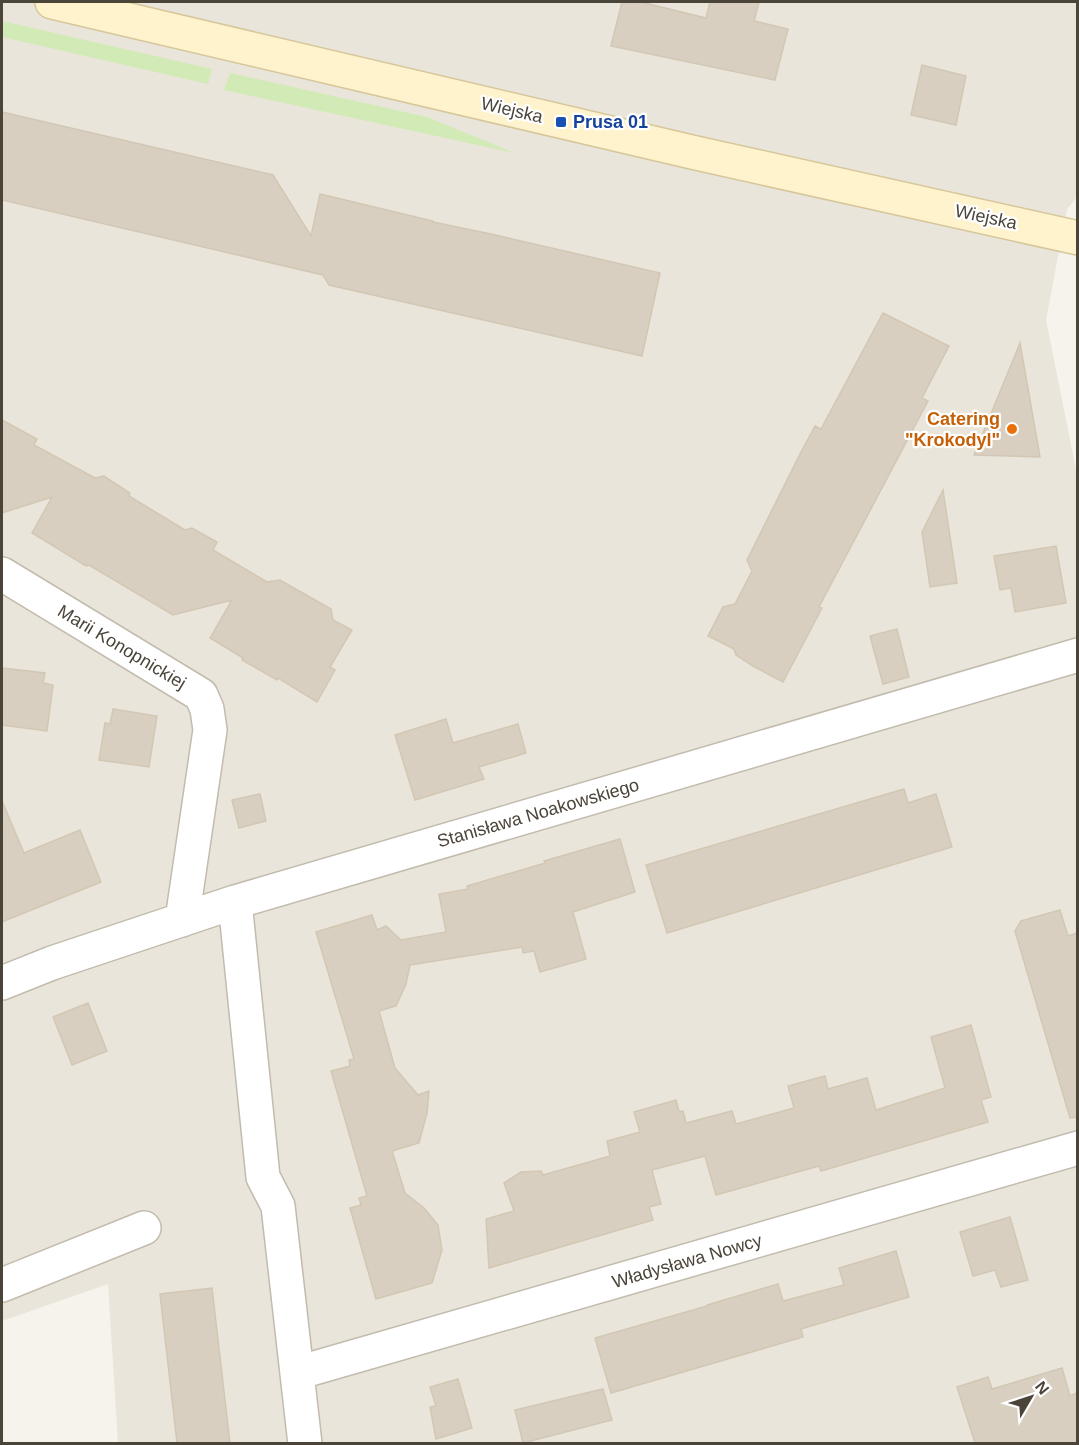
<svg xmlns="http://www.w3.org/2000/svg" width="1079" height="1445" viewBox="0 0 1079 1445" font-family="Helvetica,sans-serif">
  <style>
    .residential { fill: #eae5da }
    .green { fill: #d2eab5 }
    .building { fill: #d8cfc1; stroke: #d3c7b4; stroke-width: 1.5 }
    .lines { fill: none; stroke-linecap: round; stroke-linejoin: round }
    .street-casing { stroke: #c2bbae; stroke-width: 36 }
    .secondary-casing { stroke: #d6c79b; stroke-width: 36 }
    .street { stroke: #fff; stroke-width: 33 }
    .secondary { stroke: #fff3cd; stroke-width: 33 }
    .transit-dot { fill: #1a4fb4; stroke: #fff; stroke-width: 2 }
    .food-dot { fill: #e8710a; stroke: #fff; stroke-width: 2 }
    .labels { text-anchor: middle; stroke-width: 4.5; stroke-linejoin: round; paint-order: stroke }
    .street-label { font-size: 18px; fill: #4b4439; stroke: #fff }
    .transit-label { font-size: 18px; font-weight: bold; fill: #164399; stroke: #fff; text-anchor: start }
    .food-label { font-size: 18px; font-weight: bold; fill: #c56008; stroke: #fff; text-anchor: end }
  </style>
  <rect width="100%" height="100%" fill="#f6f3ec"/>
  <path class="residential" d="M2 2H1077V197L1067 209 1046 320 1078 480 1077 1443H118L108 1284 2 1321Z"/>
  <path class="green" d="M2 21 212 69 208 84 2 37Z
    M230 73 427 117 515 153 224 90Z"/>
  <path class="building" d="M622 2H641L706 18 710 2H759L754 21 788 29 775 80 611 46Z
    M922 65 966 76 956 125 911 115Z
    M2 112 273 175 311 236 320 194 433 221V222L491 234 660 273 642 356 329 285 323 275 2 200Z
    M883 313 949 346 922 398 928 401 819 607 822 608 783 682 753 666 736 655 734 649 708 636 723 607 735 604 752 571 747 560 800 454 815 426 821 429Z
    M1020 343 1040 457 974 455Z
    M2 420 37 439 34 445 95 478 104 476 130 493 129 496 185 530 192 528 217 542 213 550 267 582 280 580 331 609 333 620 352 630 330 667 335 670 317 702 278 678 277 680 242 660 243 658 210 638 232 600 173 615 89 565 86 566 32 533 52 497 2 513Z
    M943 490 957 583 930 587 922 532Z
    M1056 546 1066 603 1015 612 1011 588 1000 590 994 556Z
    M897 629 909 677 883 684 870 636Z
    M2 668 45 673 43 683 53 685 47 731 2 725Z
    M113 709 157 716 149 767 99 760 105 723 110 724Z
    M446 719 453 743 518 724 526 753 479 767 484 779 415 800 395 735Z
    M904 789 908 803 936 794 952 847 667 933 646 865Z
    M260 794 266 821 239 828 232 800Z
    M2 801 24 853 80 830 101 882 2 922Z
    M620 839 635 892 573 912 586 959 540 972 534 951 523 953 522 947 410 965 406 984 396 1006 379 1011 395 1068 418 1095 429 1091 427 1113 419 1143 392 1151 405 1193 424 1208 438 1225 442 1250 432 1283 376 1299 350 1208 361 1205 359 1198 367 1196 331 1071 350 1066 349 1060 354 1059 316 932 372 915 377 930 386 926 401 940 446 932 439 894 468 889 467 886 545 863 544 861Z
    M1060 910 1068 936 1077 933V1117L1070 1118 1015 931 1021 921Z
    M88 1003 107 1051 72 1065 53 1017Z
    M971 1025 991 1097 981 1100 988 1122 821 1171 819 1166 716 1195 705 1156 652 1170 661 1204 649 1207 653 1220 489 1268 486 1219 514 1211 504 1183 521 1172 541 1171 543 1175 610 1156 607 1141 640 1132 634 1112 676 1100 679 1112 683 1111 686 1123 732 1111 736 1124 794 1108 788 1086 825 1076 828 1089 867 1078 876 1110 945 1088 931 1037Z
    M1010 1217 1028 1280 1001 1287 995 1270 973 1276 960 1232Z
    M896 1251 909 1297 801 1329 803 1337 611 1393 595 1338 707 1306V1305L778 1284 783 1301 844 1285 839 1268Z
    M212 1288 230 1443H177L160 1294Z
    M1062 1368 1070 1396 1077 1393V1443H975L957 1387 988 1377 992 1389Z
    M458 1379 472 1428 436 1439 430 1407 436 1406 430 1387Z
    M603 1389 612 1420 523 1443 515 1410Z"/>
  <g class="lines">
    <defs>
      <path id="street" d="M2 574 201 695 207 709 210 730 182 920
        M235 902 263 1177 278 1206 305 1444
        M2 983 52 963 235 902 1078 655
        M2 1285 144 1228
        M297 1373 1078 1148"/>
      <path id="secondary" d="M52 2 696 153 1078 238"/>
    </defs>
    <use href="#street" class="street-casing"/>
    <use href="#secondary" class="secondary-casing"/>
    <use href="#street" class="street"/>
    <use href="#secondary" class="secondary"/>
  </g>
  <rect class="transit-dot" x="555" y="116" width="12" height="12" rx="3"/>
  <circle class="food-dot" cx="1012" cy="429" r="6"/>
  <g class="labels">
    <g class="street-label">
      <text transform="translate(512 110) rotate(13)" y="6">Wiejska</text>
      <text transform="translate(986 217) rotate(12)" y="6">Wiejska</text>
      <text transform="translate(122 647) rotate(31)" y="6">Marii Konopnickiej</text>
      <text transform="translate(538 813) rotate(-16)" y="6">Stanisława Noakowskiego</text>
      <text transform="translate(687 1261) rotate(-16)" y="6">Władysława Nowcy</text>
    </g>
    <g class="transit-label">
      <text x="573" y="128">Prusa 01</text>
    </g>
    <g class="food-label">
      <text x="1000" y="425">Catering<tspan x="1000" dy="21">"Krokodyl"</tspan></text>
    </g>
  </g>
  <rect width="1079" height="1445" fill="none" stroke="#4b4439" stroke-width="6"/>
  <g transform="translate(1031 1397) rotate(51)" stroke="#ffffff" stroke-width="4.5" paint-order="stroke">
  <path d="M0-4.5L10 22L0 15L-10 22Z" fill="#4b4439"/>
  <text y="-9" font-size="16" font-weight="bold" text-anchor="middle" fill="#4b4439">N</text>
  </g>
</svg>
